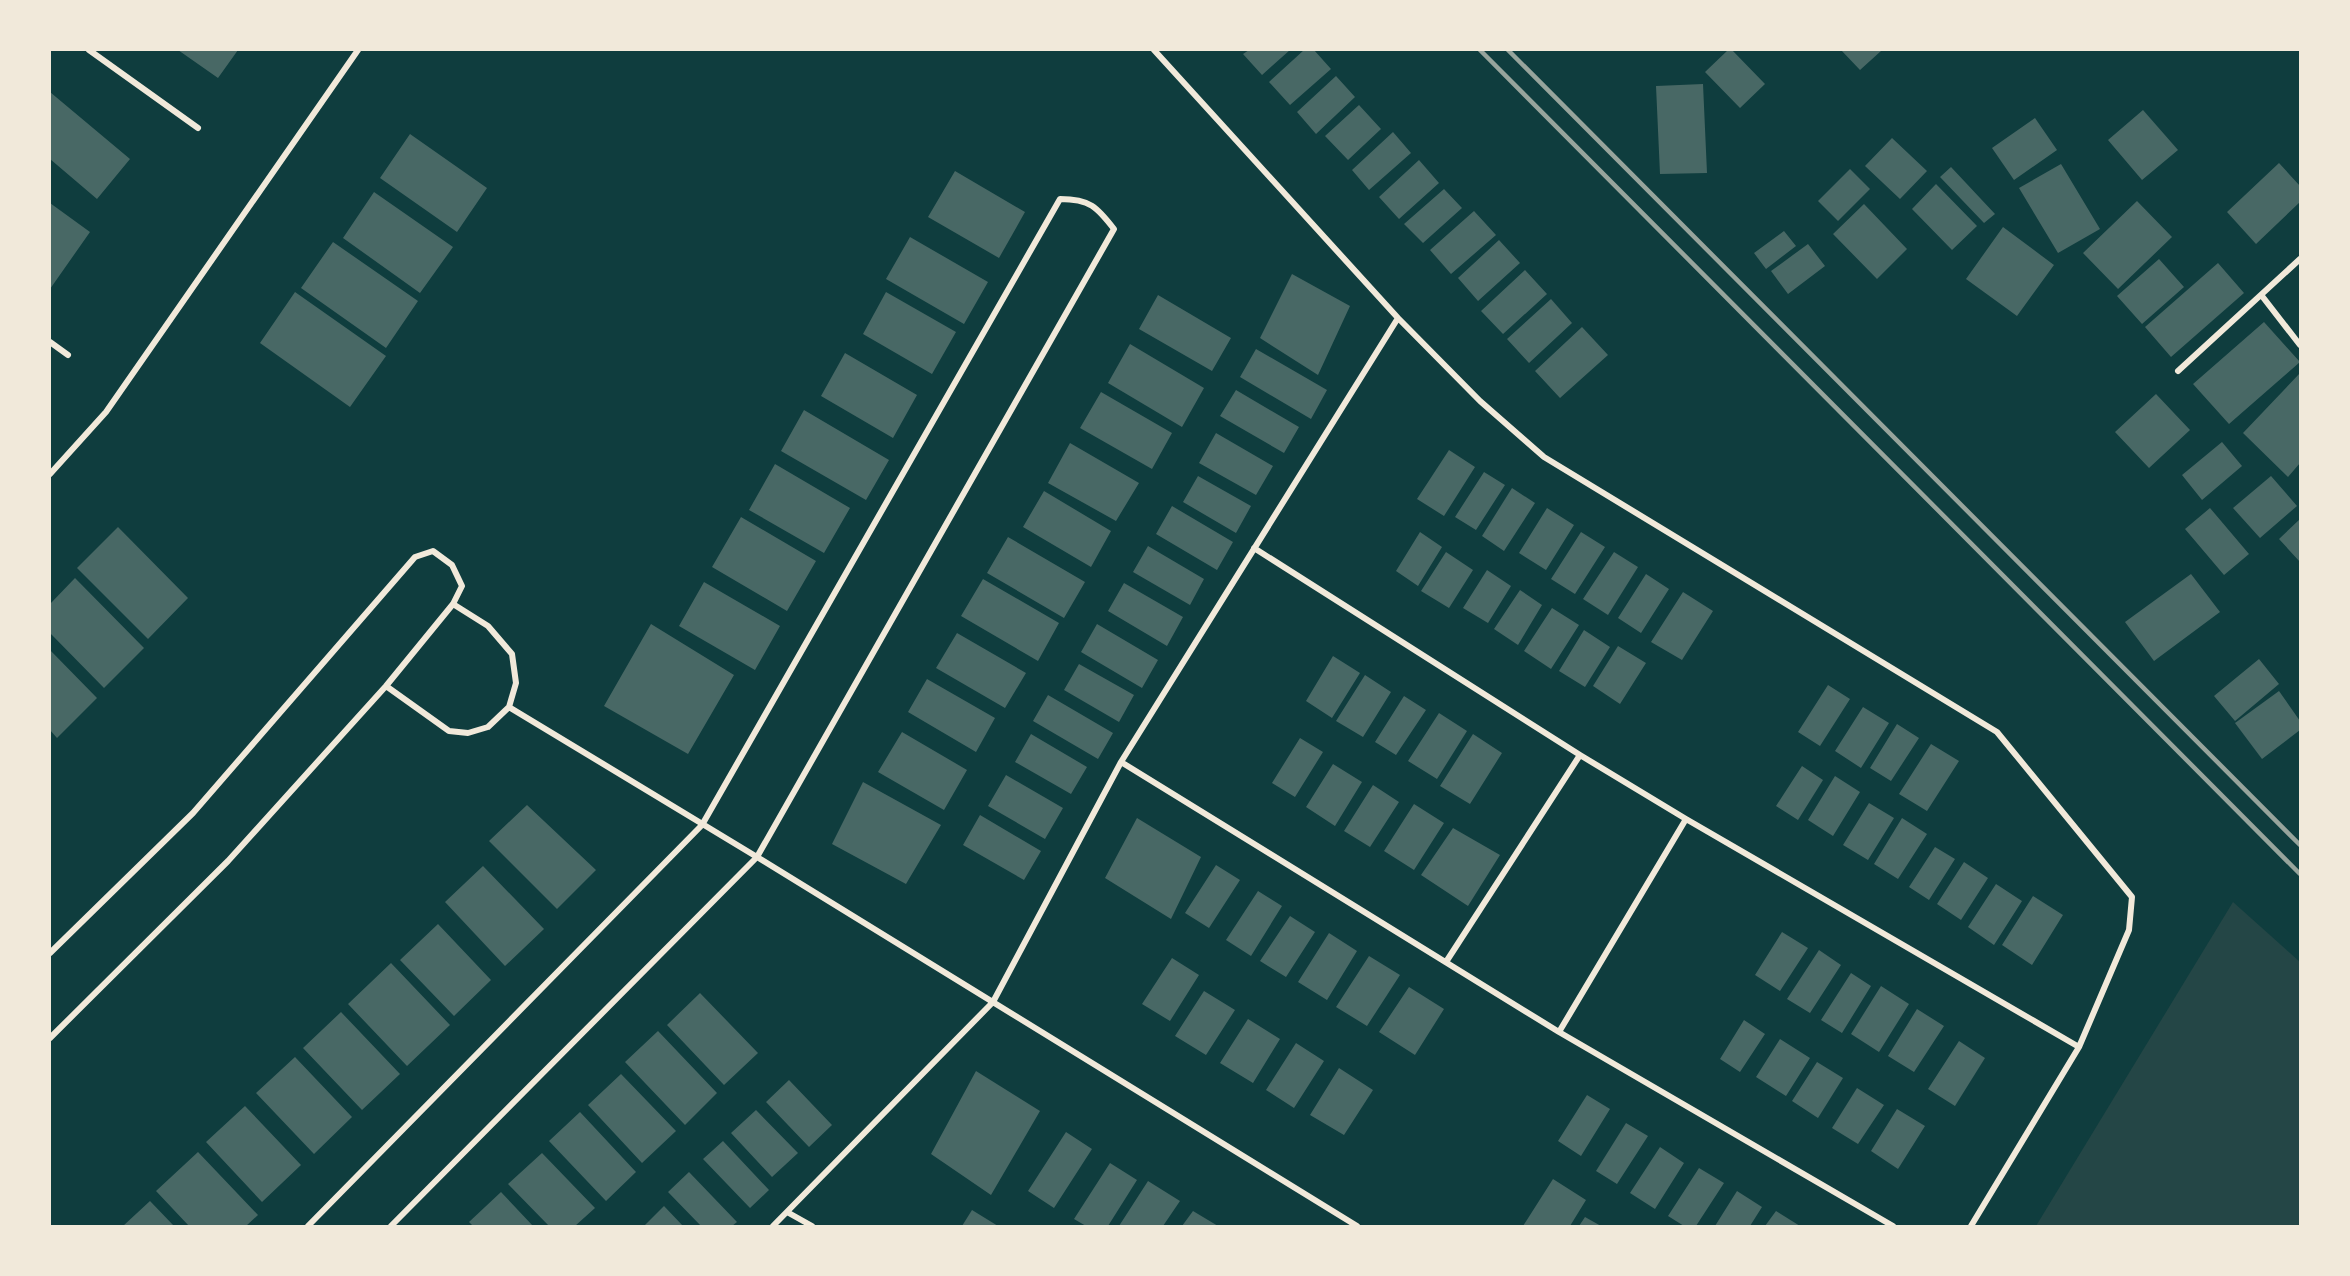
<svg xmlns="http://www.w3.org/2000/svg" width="2350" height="1276" viewBox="0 0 2350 1276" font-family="Lato,sans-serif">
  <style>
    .green { fill: #244646 }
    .building { fill: #486865 }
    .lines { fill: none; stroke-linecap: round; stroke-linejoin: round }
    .minor { stroke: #f1e9da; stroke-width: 6 }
    .rail { stroke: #97a49c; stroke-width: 4.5 }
  </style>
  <rect width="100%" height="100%" fill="#0f3d3e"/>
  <path class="green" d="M2233 902 2300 962V1226H2036Z"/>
  <path class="building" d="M178 50H238L218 78Z
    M1249 50H1290L1262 75 1243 54Z
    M1304 50H1314L1331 69 1290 105 1269 82Z
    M1728 50H1732L1765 84 1740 108 1705 72Z
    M1841 50H1880L1881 51 1860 70Z
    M1336 76 1355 97 1316 134 1297 112Z
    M1703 84 1707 173 1660 174 1656 86Z
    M50 92 130 159 97 199 50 159Z
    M1359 105 1381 129 1348 160 1325 136Z
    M2143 110 2178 150 2142 180 2108 140Z
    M2035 118 2057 150 2014 180 1992 148Z
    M1393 132 1411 153 1369 190 1352 170Z
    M410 134 487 188 457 232 380 178Z
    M1892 138 1927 171 1900 199 1865 166Z
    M1419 160 1439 183 1399 219 1379 197Z
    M2279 163 2300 186V202L2256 244 2227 212Z
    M2061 164 2100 229 2058 253 2019 188Z
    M1951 167 1995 214 1984 223 1940 177Z
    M1850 169 1870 189 1838 221 1818 201Z
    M955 171 1025 212 999 258 928 217Z
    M1936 184 1977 226 1952 250 1912 209Z
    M1444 189 1462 208 1423 243 1404 224Z
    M374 192 453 247 420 293 343 238Z
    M2137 201 2172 237 2118 289 2083 253Z
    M50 203 90 232 50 289Z
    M1864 204 1907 249 1877 279 1833 234Z
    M1474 211 1496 235 1451 274 1430 250Z
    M2003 227 2054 265 2017 316 1966 279Z
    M1784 231 1796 246 1766 269 1754 253Z
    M910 237 988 282 964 324 886 279Z
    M1499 240 1520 263 1478 301 1458 278Z
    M333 242 418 301 386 348 301 288Z
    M1808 244 1825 266 1788 294 1771 271Z
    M2159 259 2184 287 2142 324 2117 296Z
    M2218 263 2244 293 2171 357 2145 327Z
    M1525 270 1547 294 1503 334 1481 311Z
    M1292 274 1350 306 1318 375 1260 338Z
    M295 292 386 356 350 407 260 343Z
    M886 292 956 332 932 374 863 334Z
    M1158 295 1231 338 1212 371 1139 329Z
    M1551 299 1572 323 1529 363 1507 339Z
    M2264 322 2300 362 2229 424 2193 384Z
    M1582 327 1608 355 1560 398 1535 371Z
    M1130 344 1204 388 1182 427 1108 383Z
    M1256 349 1327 390 1311 419 1240 377Z
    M845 353 917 395 893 438 821 396Z
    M2300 373V463L2288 477 2243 433Z
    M1236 390 1299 427 1284 453 1220 416Z
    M1101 392 1172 433 1152 469 1080 428Z
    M2156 394 2190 430 2149 468 2115 432Z
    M804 410 889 460 866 500 781 451Z
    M1216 433 1273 466 1256 495 1199 463Z
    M2222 442 2242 466 2202 500 2182 475Z
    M1070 443 1139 483 1116 521 1048 483Z
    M1449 450 1475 467 1444 516 1417 499Z
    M775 464 850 508 824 553 749 510Z
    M1484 472 1505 485 1476 530 1455 517Z
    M1198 476 1251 506 1236 533 1183 502Z
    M2271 476 2297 506 2260 538 2233 508Z
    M1512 488 1535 503 1504 551 1482 536Z
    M1044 491 1111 531 1091 567 1023 527Z
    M1172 506 1233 542 1217 570 1156 534Z
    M1547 508 1574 525 1546 570 1519 553Z
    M2210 508 2249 554 2224 575 2185 529Z
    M741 517 816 561 787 611 712 567Z
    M2300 519V562L2279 539Z
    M118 527 188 598 148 639 77 568Z
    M1420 532 1442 547 1418 586 1396 571Z
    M1581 532 1605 547 1575 594 1551 579Z
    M1008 537 1085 582 1064 618 987 573Z
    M1148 546 1204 579 1190 605 1133 572Z
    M1446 552 1473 570 1449 608 1421 591Z
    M1614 552 1638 567 1608 615 1583 599Z
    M1487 570 1511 586 1488 623 1463 608Z
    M1646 574 1669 589 1641 633 1618 618Z
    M2191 574 2220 612 2154 661 2125 622Z
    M75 578 144 648 104 688 50 633V604Z
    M983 579 1059 623 1038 661 961 616Z
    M704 582 780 626 755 670 679 626Z
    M1124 583 1183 617 1167 646 1108 611Z
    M1520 590 1542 605 1518 645 1494 629Z
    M1683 592 1713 611 1682 660 1651 642Z
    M1552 608 1579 625 1551 669 1524 651Z
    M651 624 734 675 688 754 604 706Z
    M1097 624 1158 660 1142 688 1081 652Z
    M1584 630 1610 647 1585 687 1559 671Z
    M957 633 1026 673 1005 708 936 668Z
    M1618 646 1646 663 1620 704 1593 686Z
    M50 650 97 698 57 738 50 730Z
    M1333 656 1360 673 1332 718 1306 701Z
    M2259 659 2279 684 2235 721 2214 696Z
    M1079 664 1134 695 1119 722 1064 690Z
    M1365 675 1391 692 1363 737 1336 721Z
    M927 679 995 718 976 752 908 712Z
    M1828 685 1850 699 1820 746 1798 732Z
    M2279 691 2300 721V730L2262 759 2235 723Z
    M1048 695 1113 733 1098 759 1033 721Z
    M1404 696 1426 710 1396 755 1375 742Z
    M1863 707 1889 723 1861 768 1835 751Z
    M1439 713 1467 731 1437 779 1408 761Z
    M1897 724 1919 738 1891 781 1870 768Z
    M902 732 967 770 944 810 878 772Z
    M1031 734 1087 767 1071 794 1015 762Z
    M1473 734 1502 753 1470 804 1440 786Z
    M1300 738 1323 752 1295 797 1272 783Z
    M1931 744 1959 761 1927 811 1899 794Z
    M1333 764 1362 782 1335 826 1306 807Z
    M1802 766 1823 780 1798 820 1776 806Z
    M1006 775 1063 808 1045 839 988 806Z
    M1835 776 1860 792 1833 836 1808 820Z
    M863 782 941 825 906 884 832 844Z
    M1373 785 1399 802 1370 847 1344 831Z
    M1869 803 1894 818 1868 860 1843 845Z
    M1414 804 1444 823 1414 870 1384 851Z
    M527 805 596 870 557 909 489 841Z
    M980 815 1041 851 1024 880 963 845Z
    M1137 818 1201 857 1171 919 1105 878Z
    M1902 818 1927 834 1898 879 1874 864Z
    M1453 828 1500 855 1468 906 1421 875Z
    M1935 847 1955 859 1929 900 1909 887Z
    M1964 862 1988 878 1961 920 1937 904Z
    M1216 865 1240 880 1209 928 1185 913Z
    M483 866 544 929 505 966 445 902Z
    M1996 884 2022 901 1994 945 1968 927Z
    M1258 891 1282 906 1251 956 1226 940Z
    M2033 896 2063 915 2032 965 2002 945Z
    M1290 916 1315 932 1286 977 1260 961Z
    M438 924 491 980 454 1016 400 960Z
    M1782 932 1808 948 1780 991 1755 975Z
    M1329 933 1357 951 1327 1000 1298 982Z
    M1819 950 1841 965 1810 1013 1787 999Z
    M1369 956 1400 975 1367 1026 1336 1007Z
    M1172 958 1199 975 1170 1021 1142 1004Z
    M391 963 450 1025 407 1066 348 1004Z
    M1851 973 1871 986 1842 1033 1821 1020Z
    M1881 986 1909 1004 1879 1052 1851 1034Z
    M1409 987 1444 1009 1415 1055 1379 1032Z
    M1204 991 1235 1010 1206 1055 1175 1036Z
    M700 993 758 1053 724 1085 667 1025Z
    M1917 1009 1944 1026 1914 1072 1888 1056Z
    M341 1012 400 1074 362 1110 303 1048Z
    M1248 1019 1280 1039 1253 1083 1220 1063Z
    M1744 1020 1765 1034 1740 1072 1720 1059Z
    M658 1031 717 1093 685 1125 625 1062Z
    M1780 1039 1810 1058 1786 1096 1756 1077Z
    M1959 1041 1985 1058 1955 1106 1928 1089Z
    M1296 1043 1324 1061 1294 1108 1266 1090Z
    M295 1057 352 1117 314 1154 256 1093Z
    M1817 1062 1843 1078 1818 1118 1792 1101Z
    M1339 1068 1373 1090 1344 1135 1310 1115Z
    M976 1071 1040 1111 991 1195 931 1154Z
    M621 1074 676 1131 642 1163 588 1105Z
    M789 1080 832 1125 809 1147 766 1102Z
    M1857 1088 1884 1105 1858 1144 1832 1128Z
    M1587 1095 1610 1109 1581 1156 1558 1141Z
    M245 1106 301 1165 262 1202 206 1142Z
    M1897 1109 1925 1126 1898 1169 1871 1151Z
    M756 1110 798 1153 772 1177 731 1133Z
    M580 1112 636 1172 606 1201 549 1141Z
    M1626 1123 1648 1136 1617 1184 1596 1171Z
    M1066 1132 1092 1149 1054 1208 1028 1191Z
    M723 1141 769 1190 750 1208 703 1159Z
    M1660 1147 1684 1163 1655 1209 1630 1193Z
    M198 1152 258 1215 246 1226H189L156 1191Z
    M542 1153 595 1208 575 1226H549L508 1184Z
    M1110 1163 1137 1180 1108 1226H1086L1074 1219Z
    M1699 1168 1724 1183 1696 1226H1684L1668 1216Z
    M689 1172 737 1222 732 1226H701L668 1192Z
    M1553 1179 1586 1200 1570 1226H1523Z
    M1148 1181 1180 1201 1163 1226H1119Z
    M1737 1191 1762 1207 1750 1226H1715Z
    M501 1192 533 1226H473L469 1222Z
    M150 1201 174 1226H123Z
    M664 1206 683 1226H644Z
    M972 1210 998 1226H962Z
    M1193 1211 1218 1226H1182Z
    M1776 1211 1800 1226H1765Z
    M1585 1217 1601 1226H1579Z"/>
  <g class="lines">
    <path class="minor" d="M89 50 198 128
      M1154 50 1398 318 1480 401 1544 457 1997 732 2132 897 2129 930 2079 1047 1971 1226
      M2262 296 2300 345
      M50 342 68 355
      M2178 371 2300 259
      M50 474 106 412 358 50
      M1254 548 1580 755 1686 819 2079 1047
      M386 686 449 731 468 733 488 727 509 707 516 683 512 654 488 626 453 604
      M509 707 757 857 1357 1226
      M1121 762 1559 1032 1893 1226
      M50 953 193 813 415 557 433 551 452 565 462 586 453 604 386 686 228 861 50 1038
      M1446 962 1580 755
      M1559 1032 1686 819
      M787 1212 812 1226
      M308 1226 702 825 1060 199C1090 199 1097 207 1114 229L757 857 391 1226
      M773 1226 993 1002 1121 762 1398 318"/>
    <path class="rail" d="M1480 50 2300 874
      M1508 50 2300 845"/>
  </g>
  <rect width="2350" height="1276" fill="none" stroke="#f1e9da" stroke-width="102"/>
</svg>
